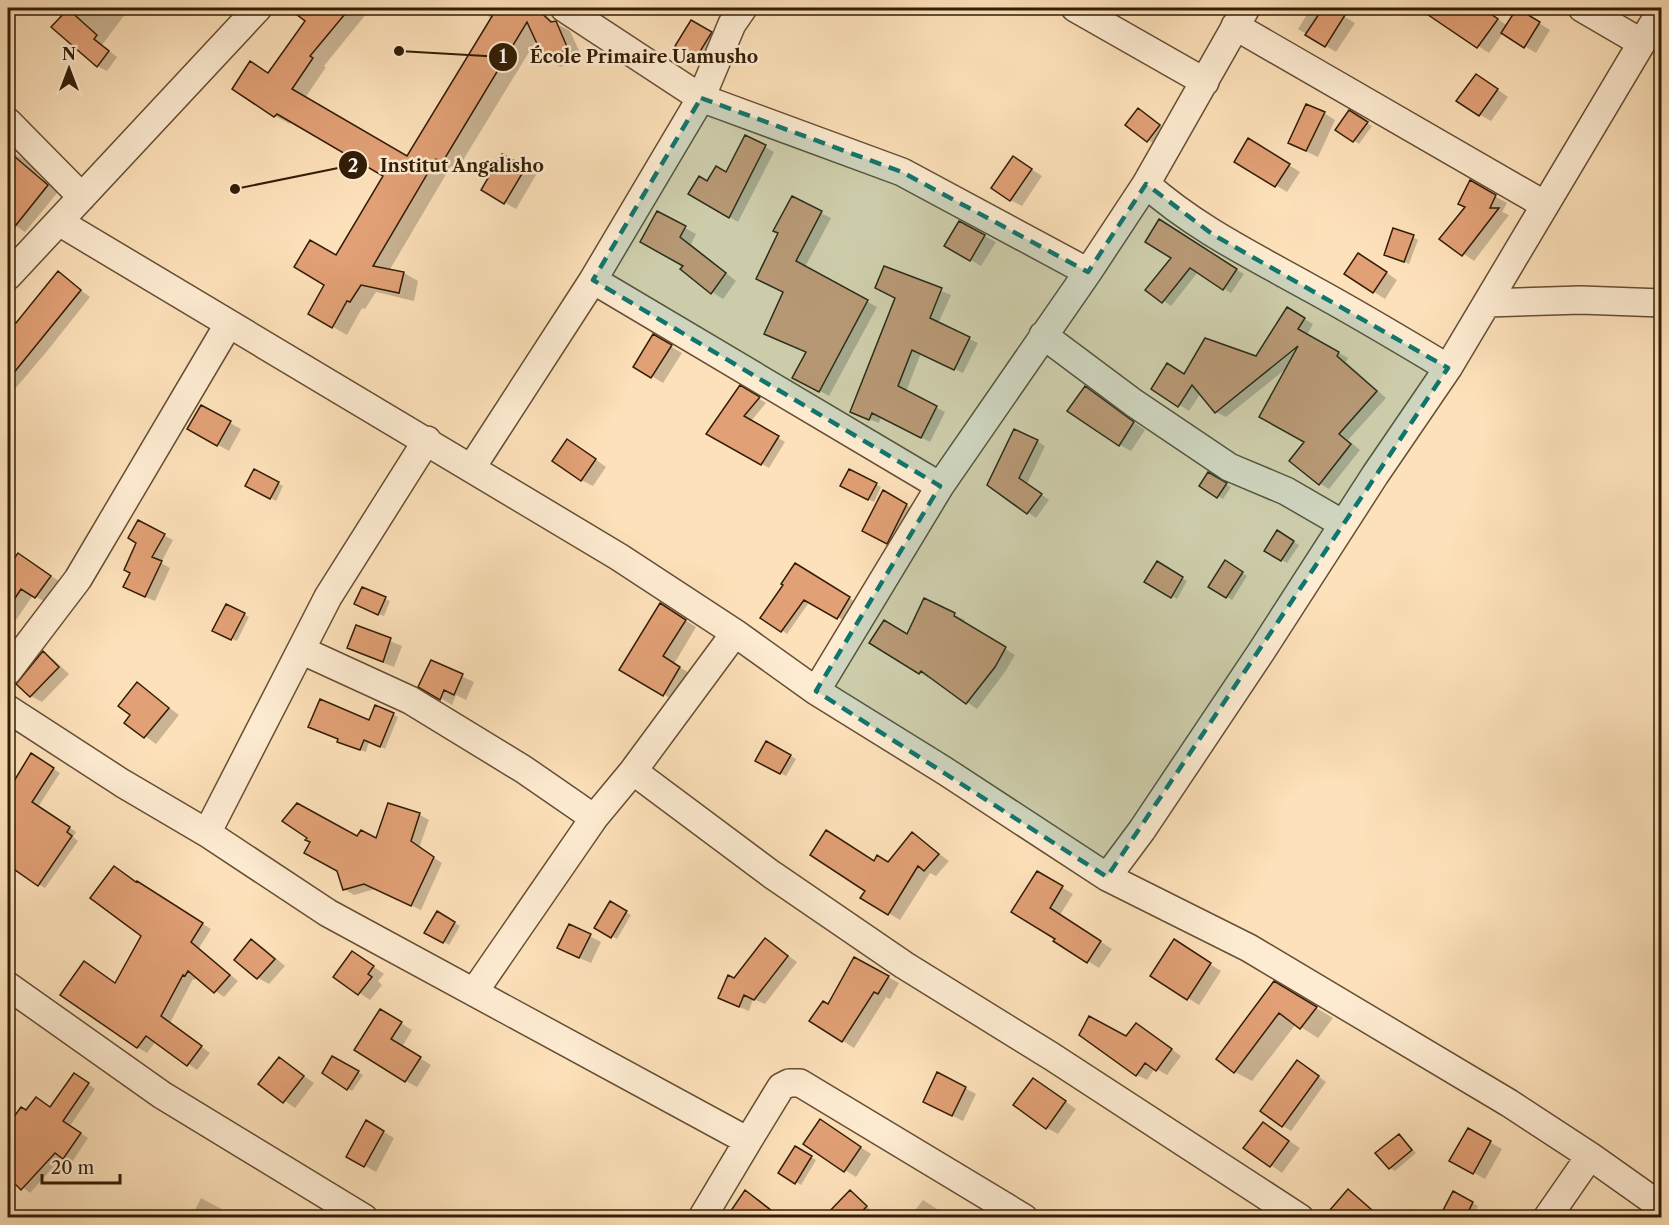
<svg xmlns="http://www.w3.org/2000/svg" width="1669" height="1225" viewBox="0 0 1669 1225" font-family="'Libre Caslon Text',serif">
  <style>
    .shadow { fill: #0003 }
    .building { fill: #e2a076; stroke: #321d05; stroke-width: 1.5 }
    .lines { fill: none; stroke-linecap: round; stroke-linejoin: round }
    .minor-casing { stroke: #654e32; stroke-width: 30 }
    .minor { stroke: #feecd2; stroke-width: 27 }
    .marked { fill: #0f766e; fill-opacity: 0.2; stroke: #0f766e; stroke-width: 4.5; stroke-dasharray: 12 8; stroke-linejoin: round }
    .leader { fill: none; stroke: #321d05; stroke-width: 2 }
    .callout-dot { fill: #321d05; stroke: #feecd2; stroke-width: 2 }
    .mark-label { font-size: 18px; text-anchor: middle; font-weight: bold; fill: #fff }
    .callout-label { font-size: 18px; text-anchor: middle; font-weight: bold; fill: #321d05; stroke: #feecd2; stroke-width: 5; stroke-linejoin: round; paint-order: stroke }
  </style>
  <rect width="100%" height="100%" fill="#fde1ba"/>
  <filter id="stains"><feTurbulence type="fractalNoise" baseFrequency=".00333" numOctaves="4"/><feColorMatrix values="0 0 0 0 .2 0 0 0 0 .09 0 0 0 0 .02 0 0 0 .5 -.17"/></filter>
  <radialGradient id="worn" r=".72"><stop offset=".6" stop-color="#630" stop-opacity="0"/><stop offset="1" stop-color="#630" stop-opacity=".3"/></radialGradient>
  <path class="shadow" d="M71 8 129 9 102 45 117 57 107 71 97 66 53 27Z
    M301 8H371L324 66 326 67 305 98 407 158 492 19 476 8H538L555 23 570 31 582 57 560 67 545 58 537 39 457 170 451 166 389 271 404 273 418 281 414 301 376 292 365 309 362 308 347 335 310 314 327 284 337 257 385 176 292 121 290 124 275 116 269 75 307 21 297 13Z
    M614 8H624L621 12Z
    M1311 8H1330L1355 23 1336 52 1298 29Z
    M1420 8H1481L1508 26 1518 10 1550 30 1536 53 1503 33 1489 53Z
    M692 22 716 36 702 60 677 46Z
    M1487 82 1508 97 1491 121 1480 115Z
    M1349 112 1372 126 1359 144 1337 129Z
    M1144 113 1164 128 1153 143 1148 140Z
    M1324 113 1335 120 1318 157 1301 149Z
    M765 147 774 152 738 222 690 194 727 174Z
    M1260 147 1300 172 1287 192 1236 161Z
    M15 154 25 160 38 172 37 174 58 192 25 232 8 221V162Z
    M503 156 536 175 516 209 483 190Z
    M1014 158 1042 176 1022 206 1010 200Z
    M1470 182 1507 203 1502 212 1509 215 1474 261 1442 239 1467 207Z
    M658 213 696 234 691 244 736 281 723 299 712 292 685 266Z
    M821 213 831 218 805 267 877 307 829 396 794 377 808 353 785 292 758 278Z
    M1159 221 1244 274 1231 293 1198 272 1171 306 1147 289 1173 257Z
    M960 223 996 242 981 266 946 245Z
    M1413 237 1418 240 1409 264 1386 255Z
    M1370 261 1397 280 1385 299 1374 292Z
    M884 268 951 295 938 324 978 343 963 373 921 353 906 392 945 412 930 442 881 417 879 423 861 416 897 298Z
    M58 273 90 297 48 350 8 397V332L15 324 17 325Z
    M1288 309 1313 324 1307 335 1348 358 1346 362 1386 398 1348 440 1360 450 1329 489 1319 483 1307 442 1288 367 1226 417 1216 412 1201 393 1189 411 1153 388 1185 375 1257 357Z
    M653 336 682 353 663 383 635 366Z
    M740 387 766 403 751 421 785 442 769 468 708 433Z
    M1085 388 1145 430 1131 451 1120 445Z
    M201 407 241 429 229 451 189 429Z
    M1037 441 1045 446 1027 484 1049 500 1036 518 989 485Z
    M579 447 606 467 593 486 581 480Z
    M254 471 283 486 276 501 247 485Z
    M850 471 881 487 874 502 842 485Z
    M1209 474 1231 487 1223 499 1201 486Z
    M883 492 915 510 896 548 873 536Z
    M139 522 173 540 161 563 170 568 155 601 134 592 132 573 138 542Z
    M1278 532 1299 545 1287 563 1266 550Z
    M18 554 62 583 47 603 33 595 8 632V570Z
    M1226 562 1247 576 1232 600 1210 586Z
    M1157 564 1187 581 1177 599 1146 582Z
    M796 565 854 601 843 620 810 601 787 634 763 617 785 585Z
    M363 589 390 601 384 616 361 607Z
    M925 600 965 620 963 623 1015 655 1005 672 977 709 931 677 930 679 920 673 908 636Z
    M671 611 696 627 674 664 691 674 675 701 621 669Z
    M244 614 249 617 237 641 219 633Z
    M356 627 402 646 394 667 360 654 348 648Z
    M43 653 54 660 69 674 42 702 31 696 18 684Z
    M432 662 474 682 466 700 456 695 452 705 420 686Z
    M137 684 179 715 156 744 126 722 132 715Z
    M393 714 398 717 385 749 369 741 366 752 338 742 370 722Z
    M767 743 796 759 786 776 757 760Z
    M31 755 60 773 38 807 76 832 73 837 78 841 45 888 38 884 26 846 8 847V792Z
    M389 805 420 815 429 820 419 848 442 863 421 910 375 889 354 895 344 889 377 840Z
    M912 834 949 861 936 876 930 873 900 920 862 897 867 890 874 862 888 863Z
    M1037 873 1073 894 1060 915 1112 949 1099 968 1056 941Z
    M137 883 211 929 199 948 238 981 224 997 196 977 195 980 193 979 170 1023 210 1053 197 1070 156 1041 147 1053 137 1047 116 984 143 935Z
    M610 903 631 915 617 939 596 927Z
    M437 913 460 926 449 945 427 932Z
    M570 926 601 942 591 963 570 954Z
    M252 941 263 947 285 966 269 984 258 978 236 959Z
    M775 946 797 962 765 1004 753 999 749 1011 729 1003 735 979Z
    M1185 948 1221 971 1199 1005 1152 975Z
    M363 959 384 974 378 981 382 985 370 1000 335 976Z
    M888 977 899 983 890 999 886 997 854 1048 811 1021 829 1006Z
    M1291 993 1333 1018 1318 1038 1296 1024 1252 1081 1235 1072Z
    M381 1011 412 1030 402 1047 431 1065 417 1087 406 1081Z
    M1146 1031 1181 1056 1167 1075 1155 1068 1147 1080 1137 1075 1126 1038Z
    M332 1058 363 1075 352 1091 324 1073Z
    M279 1059 314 1083 295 1108 260 1084Z
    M1306 1067 1326 1082 1291 1131 1283 1126Z
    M81 1079 95 1089 70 1126 88 1138 72 1162 63 1156 30 1193 8 1175V1127L22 1109 27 1111 51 1108Z
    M1044 1086 1076 1109 1058 1134 1047 1128Z
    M965 1088 976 1094 963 1121 936 1108Z
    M821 1121 871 1154 856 1177 845 1170Z
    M366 1122 394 1138 376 1172 348 1156Z
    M1263 1124 1300 1148 1282 1173 1245 1147Z
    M1468 1130 1502 1149 1485 1179 1451 1160Z
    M1399 1136 1416 1153 1395 1171 1390 1168Z
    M795 1148 816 1160 801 1185 780 1172Z
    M1348 1191 1358 1197 1382 1218H1335Z
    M746 1192 760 1200 782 1218H728Z
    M850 1192 871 1210 864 1218H837Z
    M1454 1193 1478 1206 1472 1218H1441Z
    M201 1198 225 1211 236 1218H191Z
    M923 1200 937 1209 948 1218H909Z"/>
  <path class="building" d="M288 8H350L310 56 313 58 292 89 407 156 497 8H536L551 22 556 21 568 49 544 59 527 22 442 163 436 159 373 266 404 272 399 293 361 285 350 302 347 301 332 328 308 314 324 285 294 267 310 240 336 255 383 176 277 114 274 117 232 89 250 61 268 73 305 21Z
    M1323 8H1332L1345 15 1325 47 1305 35Z
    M1418 8H1482L1498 19 1477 48Z
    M1517 8 1540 22 1524 48 1501 33Z
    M68 9 97 35 94 39 109 51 97 67 51 27Z
    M691 20 712 32 696 58 675 46Z
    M1476 74 1498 89 1479 116 1456 101Z
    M1306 104 1325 112 1306 151 1288 143Z
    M1138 108 1160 125 1147 142 1125 125Z
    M1349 110 1368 122 1353 142 1335 130Z
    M745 135 766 145 729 218 688 194 699 176 707 181 716 166 726 172Z
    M1248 138 1290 164 1275 187 1234 162Z
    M8 151 48 185 8 235Z
    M502 154 526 167 504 204 481 190Z
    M1013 156 1032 169 1010 201 991 188Z
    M1470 180 1496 195 1490 208H1499L1462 256 1439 239 1465 207 1458 204Z
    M792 196 822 211 796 261 868 300 819 392 792 378 806 352 764 334 783 292 756 279 778 233 773 231Z
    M657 211 686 226 680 237 726 273 711 294 680 269 683 266 640 242Z
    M1159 219 1237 269 1223 290 1190 268 1162 303 1145 290 1171 258 1145 242Z
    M959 221 985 235 970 261 944 246Z
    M1393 228 1414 235 1404 262 1384 255Z
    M1358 253 1387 272 1373 293 1344 274Z
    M884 266 942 288 930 318 970 337 954 370 912 350 898 386 937 406 921 438 872 413 869 420 850 412 895 298 875 288Z
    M58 271 81 290 8 380V316L16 323Z
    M1287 307 1305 318 1298 329 1339 352 1337 356 1377 391 1339 434 1351 444 1319 485 1289 461 1304 442 1259 417 1298 346 1215 413 1192 385 1178 407 1151 389 1167 363 1184 374 1205 338 1256 356Z
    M653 334 672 345 651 378 633 367Z
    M740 385 760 397 744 416 779 436 761 465 706 434Z
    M1085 386 1134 422 1119 446 1067 411Z
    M201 405 231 421 217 446 187 429Z
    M1014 429 1038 440 1019 478 1042 494 1027 514 987 485Z
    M567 439 596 459 581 481 552 461Z
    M254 469 279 482 270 499 245 486Z
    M849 469 877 483 868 500 840 486Z
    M1208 472 1227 483 1217 498 1199 486Z
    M883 490 907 504 887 544 862 531Z
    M138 520 165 534 152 557 162 561 145 597 123 587 130 573 124 570 136 543 128 538Z
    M1277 530 1294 541 1281 561 1264 551Z
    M18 553 51 576 35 598 21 589 8 609V567Z
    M1225 560 1243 572 1226 598 1208 587Z
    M1157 561 1183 577 1171 598 1144 582Z
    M795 563 850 597 837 619 804 600 781 632 760 618 783 585 781 584Z
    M362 587 386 597 378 615 354 604Z
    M924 598 955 613 954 616 1006 647 995 667 966 704 921 671 919 674 869 643 884 620 907 634Z
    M660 603 686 620 663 656 680 667 663 696 619 670Z
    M226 604 245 613 231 640 212 631Z
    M356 625 391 638 383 662 347 648Z
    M43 651 59 667 30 697 16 684Z
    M431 660 463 674 454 695 444 690 440 700 418 687Z
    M137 682 169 708 144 738 124 723 130 715 118 706Z
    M320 699 369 720 375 705 394 713 380 747 364 740 360 750 337 742 338 739 308 727Z
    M766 741 791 755 780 774 755 761Z
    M31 753 54 768 32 802 70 827 67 832 72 836 38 886 8 865V791Z
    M297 803 357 836 361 830 376 838 388 803 420 813 411 841 434 857 411 906 364 884 343 890 337 871 304 853 310 842 305 840 307 838 282 821Z
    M826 830 874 861 877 855 888 862 912 832 939 854 924 871 918 866 888 915 860 898 865 891 810 855Z
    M114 866 136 882 137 881 203 923 191 942 230 975 214 993 188 971 185 976 183 975 161 1016 202 1046 187 1066 146 1036 137 1048 60 995 84 961 115 983 141 936 90 898Z
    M1037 871 1063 886 1050 908 1101 941 1087 963 1053 941 1055 939 1011 912Z
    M610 901 627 911 611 938 594 928Z
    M437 911 455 922 443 943 424 933Z
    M569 924 591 934 579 958 557 948Z
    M765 938 788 956 754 1000 744 995 739 1007 718 998 728 975 734 978Z
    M251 939 275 959 257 979 234 960Z
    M1174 939 1211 963 1187 1000 1150 976Z
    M352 951 374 966 368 974 372 977 358 995 333 977Z
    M854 957 889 976 878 994 874 992 842 1042 809 1021 823 1001 828 1004Z
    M1274 981 1317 1007 1300 1029 1279 1013 1234 1073 1216 1059Z
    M380 1009 402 1022 391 1039 421 1057 405 1082 354 1050Z
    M1089 1016 1126 1036 1136 1023 1172 1049 1156 1071 1145 1063 1136 1076 1079 1035Z
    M332 1056 359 1071 347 1090 322 1073Z
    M279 1057 304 1076 283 1103 258 1084Z
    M1297 1060 1319 1076 1282 1127 1260 1111Z
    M937 1072 966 1087 952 1116 923 1102Z
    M74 1073 89 1083 63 1121 81 1133 63 1159 55 1153 21 1190 8 1177V1125L21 1107 26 1110 36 1097 50 1107Z
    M1033 1078 1066 1101 1046 1129 1013 1105Z
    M820 1119 861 1147 844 1172 803 1144Z
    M366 1120 384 1131 364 1167 346 1157Z
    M1263 1122 1289 1141 1270 1167 1243 1148Z
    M1468 1128 1491 1141 1473 1174 1449 1161Z
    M1399 1134 1412 1150 1389 1169 1375 1153Z
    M795 1146 812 1156 795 1184 778 1173Z
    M1348 1189 1381 1218H1323Z
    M745 1190 781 1218H726Z
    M850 1190 867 1206 856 1218H823Z
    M1453 1191 1473 1202 1465 1218H1439Z"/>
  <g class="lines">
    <defs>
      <path id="minor" d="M564 8 701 98 902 172 1088 272
        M1075 8 1205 82
        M1582 8 1642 43
        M1235 26 1545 205
        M8 122 82 197
        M1146 184C1195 228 1255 257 1312 289 1358 314 1403 341 1448 368
        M59 222 619 557 735 633 816 691 945 771 1107 877 1249 948 1509 1103 1590 1156 1662 1207
        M8 276 258 8
        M593 280 940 486
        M1488 303 1581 300 1662 303
        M1043 335 1134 403 1229 467 1286 491 1343 524
        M472 467 593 280 701 98 732 24 743 8
        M301 650 410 700 523 769 594 818
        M8 671 78 579 228 325
        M816 691 940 486 1088 272 1146 184 1246 8
        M8 709 122 783 207 833 328 913 748 1141 702 1218
        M633 771 771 874 904 965 1051 1056 1300 1218
        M207 833 328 597 427 440
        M1107 877 1142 830 1261 652 1375 475 1448 368 1662 9
        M8 986 162 1095 364 1218
        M474 992 594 818 633 771 735 633
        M748 1141 781 1087 789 1083H800L1024 1218
        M1547 1218 1590 1156"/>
    </defs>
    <use href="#minor" class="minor-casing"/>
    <use href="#minor" class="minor"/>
  </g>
  <path class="marked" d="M701 98 902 172 1088 272 1146 184 1212 234 1448 368 1107 877 816 691 940 486 593 280Z"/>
  <path class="leader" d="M399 51L503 57M235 189L353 165"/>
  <g class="callout-dot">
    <circle cx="399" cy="51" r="6"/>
    <circle cx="235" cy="189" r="6"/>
    <circle cx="503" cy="57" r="15"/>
    <circle cx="353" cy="165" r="15"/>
  </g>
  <g class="mark-label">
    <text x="503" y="63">1</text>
    <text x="353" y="172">2</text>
  </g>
  <g class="callout-label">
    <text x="644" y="63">École Primaire Uamusho</text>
    <text x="462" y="172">Institut Angalisho</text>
  </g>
  <rect width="1669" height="1225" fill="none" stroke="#fde1ba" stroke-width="30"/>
  <rect x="9" y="9" width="1651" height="1207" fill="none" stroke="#321d05" stroke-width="3"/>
  <rect x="15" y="15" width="1639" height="1195" fill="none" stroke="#321d05" stroke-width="1.5"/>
  <g transform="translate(69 69)" stroke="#feecd2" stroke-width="4.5" paint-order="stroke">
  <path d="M0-4.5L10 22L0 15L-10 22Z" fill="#321d05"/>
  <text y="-9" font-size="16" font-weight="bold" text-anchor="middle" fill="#321d05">N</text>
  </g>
  <path d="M42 1174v9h78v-9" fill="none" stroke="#321d05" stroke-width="3"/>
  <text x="51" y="1174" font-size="18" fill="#321d05" stroke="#feecd2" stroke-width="4.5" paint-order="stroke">20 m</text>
  <rect width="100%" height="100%" filter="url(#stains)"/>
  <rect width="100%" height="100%" fill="url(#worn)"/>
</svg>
